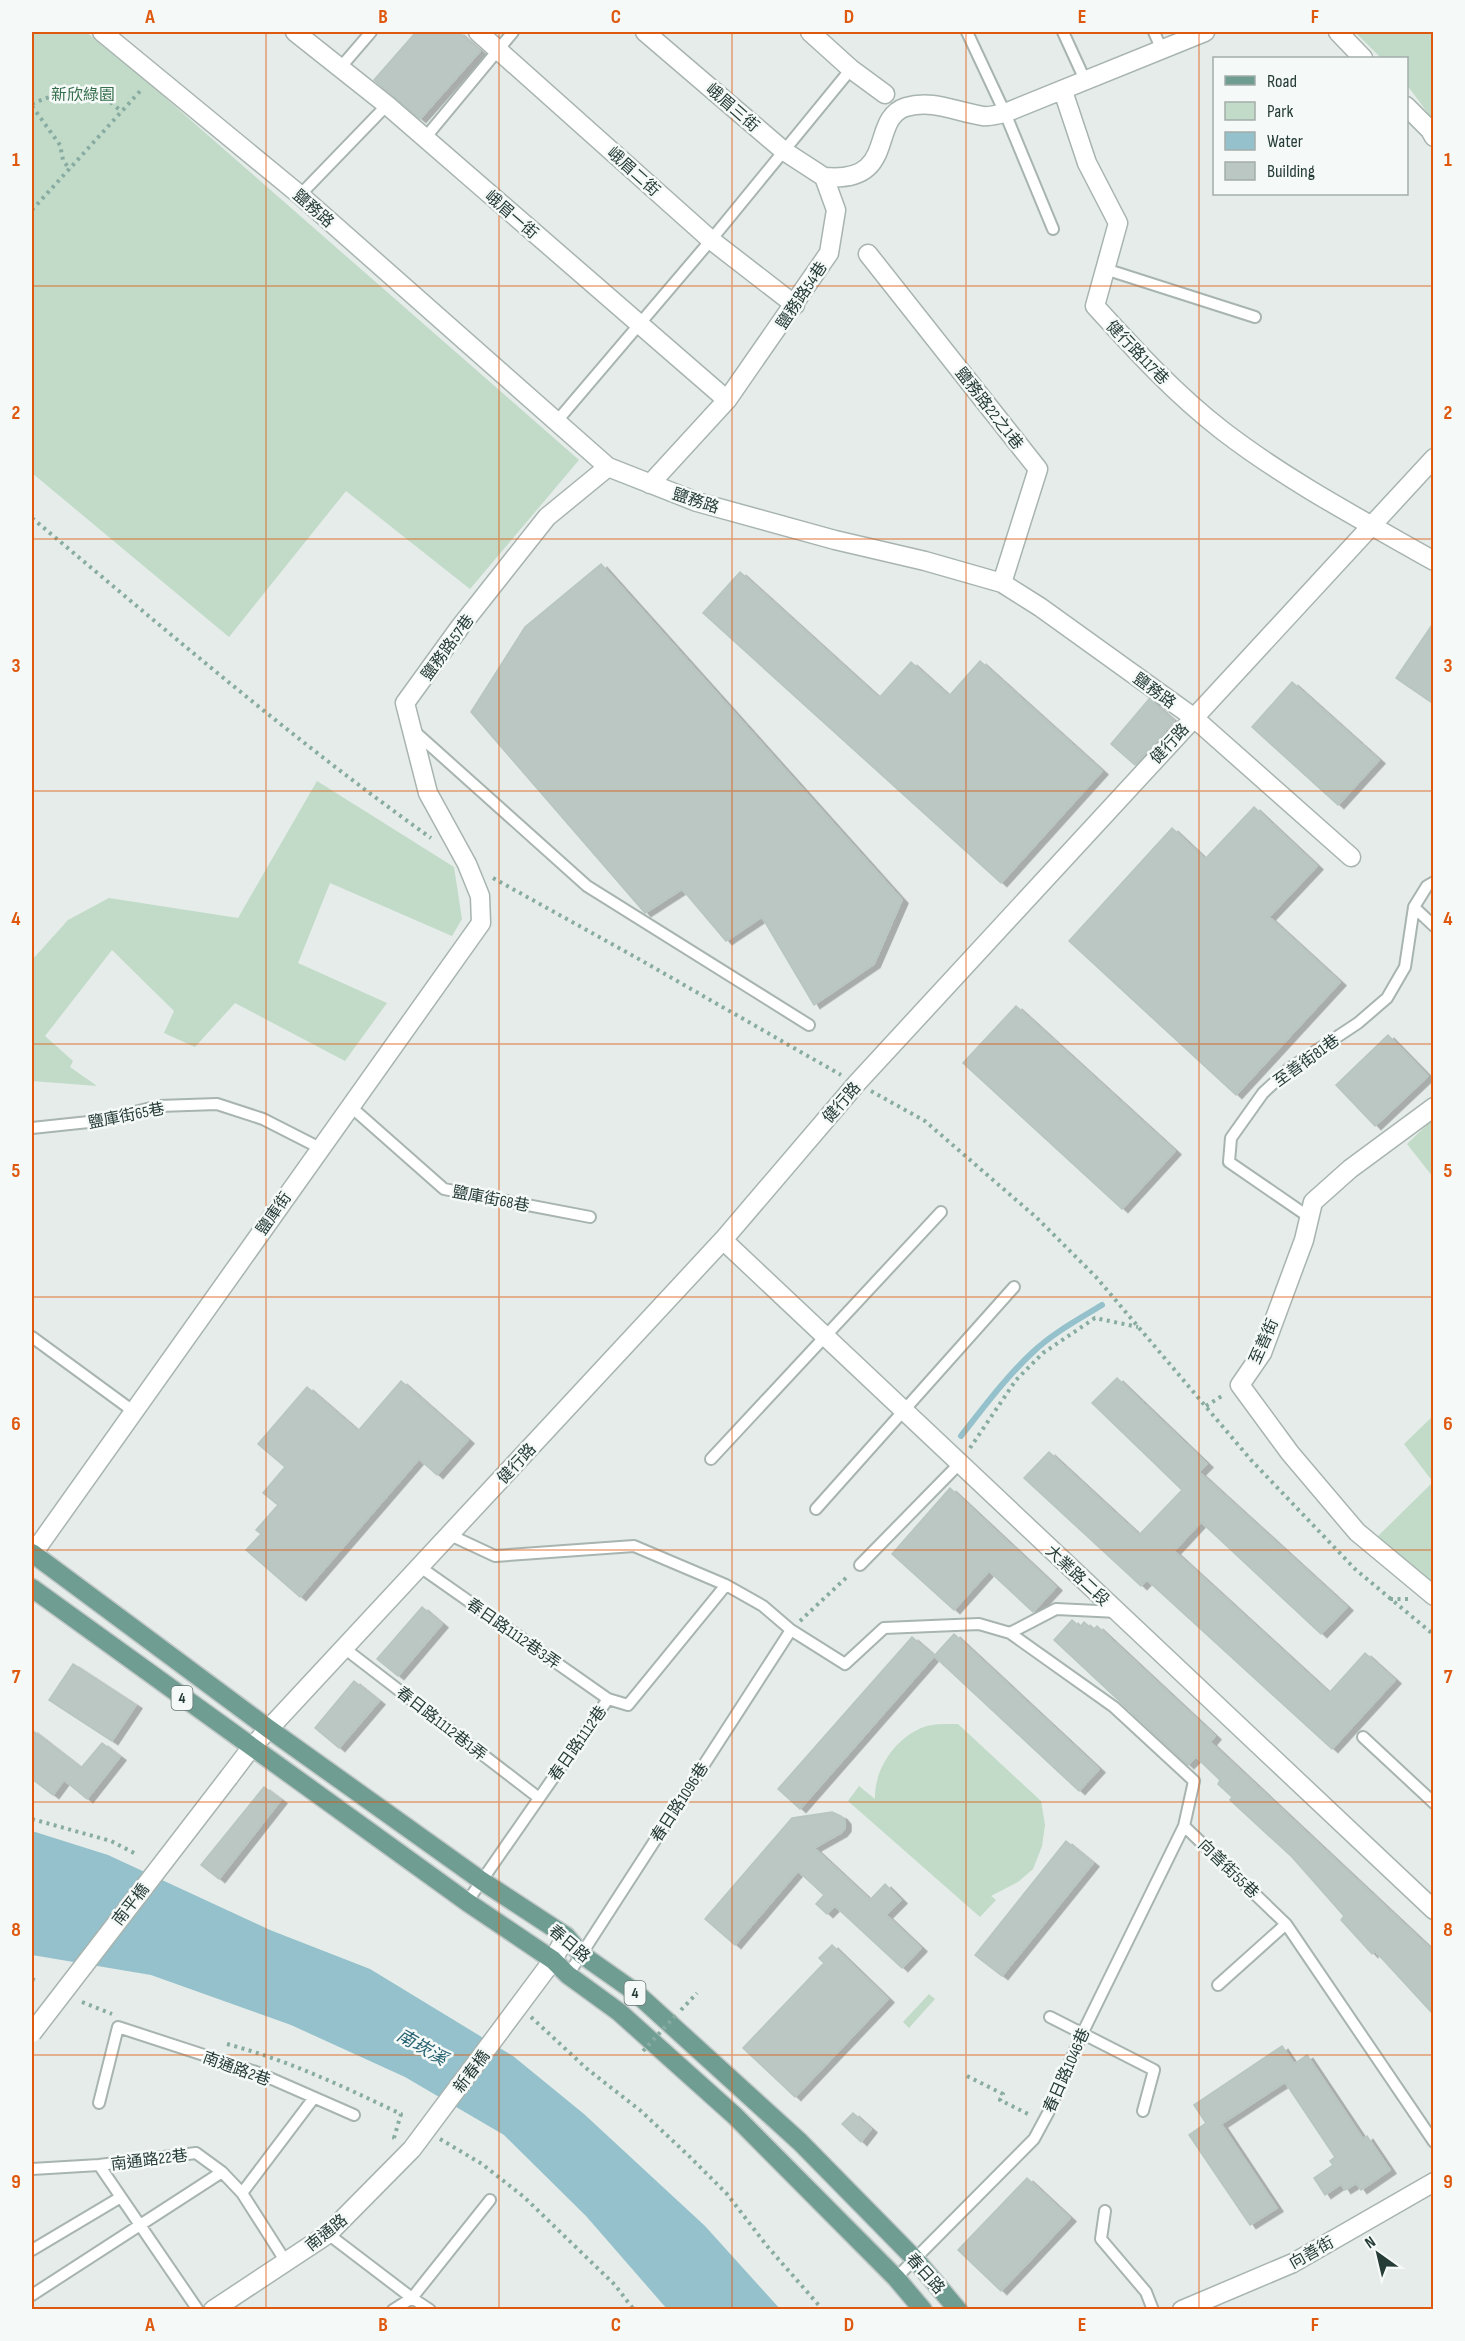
<svg xmlns="http://www.w3.org/2000/svg" width="1465" height="2341" viewBox="0 0 1465 2341" font-family="'Sofia Sans Condensed','Noto Sans TC',sans-serif">
  <style>
    .green { fill: #c1dbc8 }
    .water { fill: #94c1cb }
    .lines { fill: none; stroke-linecap: round; stroke-linejoin: round }
    .stream { stroke: #94c1cb; stroke-width: 6 }
    .building { fill: #bac7c2; stroke: #b8c5c0; stroke-width: 1.5; filter: url(#shadow) }
    .lane-casing { stroke: #a8b4b0; stroke-width: 14 }
    .street-casing { stroke: #a8b4b0; stroke-width: 21 }
    .primary-casing { stroke: #c2c8c7; stroke-width: 21 }
    .path { stroke: #89aca2; stroke-width: 4; stroke-dasharray: 3 4.5; stroke-linecap: butt }
    .lane { stroke: #fff; stroke-width: 10 }
    .street { stroke: #fff; stroke-width: 18 }
    .primary { stroke: #6f9d92; stroke-width: 18 }
    .street-bridge-casing { stroke: #a8b4b0; stroke-width: 21; stroke-linecap: butt }
    .path-bridge { stroke: #89aca2; stroke-width: 4; stroke-dasharray: 3 4.5; stroke-linecap: butt }
    .street-bridge { stroke: #fff; stroke-width: 18 }
    .grid { fill: none; stroke: #de580e; stroke-width: 1.5; stroke-opacity: 0.55 }
    .labels { text-anchor: middle; stroke-width: 5; stroke-linejoin: round; paint-order: stroke }
    .shield { fill: #f5f9f7; stroke: #647571; stroke-width: 1.5 }
    .shield-label { font-size: 15px; font-weight: bold; fill: #263c37 }
    .park-label { font-size: 16px; fill: #356f4d; stroke: #f5f9f7 }
    .street-label { font-size: 16px; fill: #263c37; stroke: #f5f9f7 }
    .water-label { font-size: 18px; font-style: italic; fill: #276372; stroke: #f5f9f7 }
    .neatline { fill: none; stroke: #de580e; stroke-width: 2 }
    .grid-label { font-size: 20px; text-anchor: middle; font-weight: bold; fill: #de580e }
  </style>
  <defs>
    <filter id="shadow"><feDropShadow dx="6" dy="3.5" stdDeviation="0" flood-color="#0004"/></filter>
  </defs>
  <rect width="100%" height="100%" fill="#e5ece9"/>
  <path class="green" d="M32 32H86L154 88 579 460 470 589 346 491 229 637 32 473Z
    M1355 32H1433V120L1407 85 1406 58H1381Z
    M317 781 454 867 462 919 452 936 330 883 298 963 387 1003 345 1061 235 1003 195 1047 164 1033 174 1011 112 950 45 1036 73 1061 70 1067 97 1086 32 1081V960L68 920 109 898 238 918Z
    M1433 1119V1177L1407 1144Z
    M1433 1416V1586L1376 1538 1433 1482 1404 1444Z
    M958 1724 1041 1801 1045 1825 1042 1846 1033 1869 1018 1882 991 1896 996 1900 980 1917 848 1801 859 1786 875 1799C874 1770 894 1740 921 1728 932 1723 946 1724 958 1724Z
    M929 1994 935 1999 909 2028 903 2022Z"/>
  <path class="water" d="M32 1831 108 1855 270 1930 370 1969 513 2056 584 2114 705 2226 780 2309H667L586 2216 504 2135 405 2077 291 2025 151 1975 32 1955Z"/>
  <g class="lines">
    <path class="stream" d="M961 1436C984 1407 1006 1377 1033 1352 1053 1333 1079 1319 1102 1305"/>
  </g>
  <path class="building" d="M416 32H458L480 51 420 119 374 80Z
    M601 564 902 900 874 964 814 1005 762 917 726 941 682 889 645 913 471 712 525 627Z
    M740 572 879 698 911 662 949 696 980 661 1102 771 1001 883 703 613Z
    M1434 622V704L1396 678Z
    M1292 682 1379 760 1338 805 1252 727Z
    M1149 699 1174 721 1135 765 1111 744Z
    M1254 807 1317 866 1269 917 1340 982 1236 1095 1069 941 1172 828 1205 859Z
    M1016 1006 1175 1151 1122 1209 963 1063Z
    M1388 1035 1428 1076 1375 1126 1336 1085Z
    M1117 1378 1207 1464 1199 1472 1347 1607 1321 1634 1201 1522 1174 1551 1329 1693 1365 1653 1395 1680 1332 1749 1147 1580 1141 1586 1024 1478 1049 1452 1139 1535 1182 1490 1092 1403Z
    M401 1381 468 1440 437 1475 419 1459 300 1597 246 1550 261 1534 256 1530 278 1505 263 1493 285 1467 258 1444 307 1387 358 1431Z
    M950 1488 1056 1587 1033 1612 989 1571 954 1610 892 1554Z
    M422 1607 442 1624 398 1676 377 1659Z
    M1072 1620 1080 1627 1084 1622 1093 1630 1097 1626 1215 1736 1210 1742 1434 1952V2015L1375 1951 1372 1954 1341 1920 1344 1916 1292 1857 1230 1800 1232 1797 1218 1784 1220 1780 1196 1757 1188 1765 1054 1640Z
    M954 1634 1099 1769 1079 1791 934 1656Z
    M912 1637 934 1656 800 1809 778 1789Z
    M73 1664 136 1705 112 1741 49 1700Z
    M354 1681 379 1701 339 1748 315 1728Z
    M32 1730 81 1768 102 1743 120 1757 87 1799 64 1780 53 1795 32 1779Z
    M264 1787 281 1800 219 1879 201 1865Z
    M832 1812 841 1816 845 1821V1828L841 1833 814 1848 870 1900 885 1884 901 1900 886 1915 921 1948 902 1968 835 1906 827 1914 816 1904 824 1895 798 1871 735 1945 705 1919 792 1818Z
    M1066 1841 1093 1863 1002 1976 975 1955Z
    M832 1945 888 1999 795 2097 743 2048 824 1963 819 1958Z
    M1282 2046 1294 2064 1307 2055 1363 2139 1367 2136 1390 2170 1361 2190 1356 2183 1345 2190 1341 2184 1325 2195 1314 2178 1333 2165 1330 2161 1335 2157 1285 2082 1221 2124 1277 2208 1250 2225 1189 2135 1206 2123 1194 2105Z
    M853 2113 871 2129 861 2142 842 2124Z
    M1027 2178 1070 2218 1001 2291 958 2250Z"/>
  <g class="lines">
    <defs>
      <path id="lane" d="M967 32 1005 113 1053 229
        M1063 32 1085 80
        M1154 32 1162 50
        M340 68 371 32
        M425 138 513 32
        M300 195 387 105
        M1105 269 1255 317
        M557 421 711 240 851 69
        M414 731 587 886 809 1025
        M1414 907 1434 926
        M350 1106 444 1189 590 1217
        M32 1128 98 1121 159 1106 217 1104 263 1119 320 1148
        M1309 1217 1229 1162 1231 1138 1263 1093 1290 1068 1358 1023 1387 998 1405 967 1414 907 1427 886 1434 882
        M32 1337 133 1411
        M711 1459 941 1212
        M816 1509 1014 1287
        M450 1535 495 1556 634 1546 726 1585 763 1606 791 1630 845 1664 884 1628 979 1624 1010 1633 1056 1609 1118 1612
        M860 1565 960 1463
        M420 1567 608 1699
        M1010 1633 1114 1707 1194 1781 1184 1826 1286 1924 1434 2142
        M344 1648 539 1798
        M1363 1737 1434 1803
        M467 1902 608 1699 628 1705 726 1585
        M568 1975 791 1630
        M1218 1985 1286 1924
        M1050 2017 1154 2070 1143 2111
        M99 2103 118 2027 256 2072 354 2115
        M99 2165 198 2310
        M32 2169 99 2165 196 2153 222 2172 242 2193 286 2262
        M242 2193 313 2099
        M1105 2211 1101 2239 1146 2292 1153 2310
        M328 2234 412 2298 430 2310
        M32 2250 121 2197
        M896 2278 1034 2139 1048 2113 1082 2034 1184 1826
        M32 2295 222 2172
        M393 2310 412 2298 490 2200"/>
      <path id="street" d="M102 32 300 195 608 467 697 502 835 540 925 561 1002 583 1040 607 1193 717 1351 857
        M295 32 387 105 727 400
        M478 32 711 240 795 305
        M645 32 784 151 824 177
        M810 32 851 69 885 94
        M1338 32 1363 58
        M1063 91 1087 163 1118 223 1095 306C1135 350 1175 394 1223 431 1288 481 1362 520 1434 561
        M1406 106 1430 130 1434 137
        M868 254 1038 469 1002 583
        M650 484 727 400 829 253 836 210 824 177C899 184 868 119 906 107 933 99 956 112 983 116 990 117 998 114 1005 113L1205 32
        M1434 1107 1350 1169 1313 1202 1304 1240 1262 1353 1240 1385 1290 1453 1357 1532 1434 1596
        M723 1240 1434 1910
        M32 1555 481 923 480 896 467 864 428 793 405 703 460 627 547 517 608 467
        M229 1777 251 1748 723 1240 857 1083 1434 458
        M213 2310 328 2234 412 2149 553 1960 566 1936
        M1182 2310 1293 2263 1434 2182"/>
      <path id="primary" d="M32 1553 269 1729 482 1881 566 1936 581 1954 635 1992 800 2142 915 2259 958 2310
        M32 1588 467 1902 553 1960 568 1975 619 2012 735 2116 896 2278 923 2310"/>
    </defs>
    <use href="#lane" class="lane-casing"/>
    <use href="#street" class="street-casing"/>
    <use href="#primary" class="primary-casing"/>
    <path class="path" d="M32 104C51 95 81 86 102 97 109 100 116 107 122 112
      M32 106 60 145 63 160 70 170
      M32 210 142 89
      M32 518C162 627 292 739 431 838
      M493 878 637 958 841 1075
      M871 1091 925 1121 1037 1218 1096 1277 1251 1460 1355 1569 1434 1635
      M1206 1406 1225 1394
      M970 1448 1016 1380 1043 1353 1095 1318 1138 1327
      M1390 1599H1409
      M800 1621 849 1575
      M32 1819 111 1841 136 1854
      M32 1979 36 1981
      M82 2002 112 2014
      M681 2010 697 1993
      M531 2017 586 2068 641 2111 690 2157 727 2194 767 2246 823 2310
      M227 2044C290 2061 342 2086 401 2114L394 2138 396 2139
      M967 2076 1003 2094 1000 2100 1030 2115
      M440 2139 482 2164 524 2197 615 2285 634 2310"/>
    <use href="#lane" class="lane"/>
    <use href="#street" class="street"/>
    <use href="#primary" class="primary"/>
    <defs>
      <path id="street-bridge" d="M32 2033 229 1777"/>
    </defs>
    <use href="#street-bridge" class="street-bridge-casing"/>
    <path class="path-bridge" d="M643 2051 678 2013"/>
    <use href="#street-bridge" class="street-bridge"/>
  </g>
  <path class="grid" d="M266 32V2310M499 32V2310M732 32V2310M966 32V2310M1199 32V2310M32 286H1434M32 539H1434M32 791H1434M32 1044H1434M32 1297H1434M32 1550H1434M32 1802H1434M32 2055H1434"/>
  <g class="labels">
    <g class="shield">
      <rect x="171.5" y="1686" width="21" height="24" rx="4.5"/>
      <rect x="624.5" y="1981" width="21" height="24" rx="4.5"/>
    </g>
    <g class="shield-label">
      <text x="182" y="1703">4</text>
      <text x="635" y="1998">4</text>
    </g>
    <g class="park-label">
      <text x="83" y="100">新欣綠園</text>
    </g>
    <g class="street-label">
      <text transform="translate(733 107) rotate(41)" y="6">峨眉三街</text>
      <text transform="translate(634 171) rotate(42)" y="6">峨眉二街</text>
      <text transform="translate(314 208) rotate(41)" y="6">鹽務路</text>
      <text transform="translate(512 214) rotate(41)" y="6">峨眉一街</text>
      <text transform="translate(801 295) rotate(-56)" y="6">鹽務路54巷</text>
      <text transform="translate(1138 352) rotate(46)" y="6">健行路117巷</text>
      <text transform="translate(990 408) rotate(52)" y="6">鹽務路22之1巷</text>
      <text transform="translate(696 500) rotate(18)" y="6">鹽務路</text>
      <text transform="translate(447 647) rotate(-54)" y="6">鹽務路57巷</text>
      <text transform="translate(1155 690) rotate(36)" y="6">鹽務路</text>
      <text transform="translate(1169 743) rotate(-47)" y="6">健行路</text>
      <text transform="translate(1306 1060) rotate(-36)" y="6">至善街81巷</text>
      <text transform="translate(841 1102) rotate(-49)" y="6">健行路</text>
      <text transform="translate(126 1115) rotate(-11)" y="6">鹽庫街65巷</text>
      <text transform="translate(491 1198) rotate(11)" y="6">鹽庫街68巷</text>
      <text transform="translate(273 1213) rotate(-55)" y="6">鹽庫街</text>
      <text transform="translate(1263 1341) rotate(-66)" y="6">至善街</text>
      <text transform="translate(516 1463) rotate(-47)" y="6">健行路</text>
      <text transform="translate(1078 1575) rotate(43)" y="6">大業路二段</text>
      <text transform="translate(514 1633) rotate(35)" y="6">春日路1112巷3弄</text>
      <text transform="translate(442 1723) rotate(38)" y="6">春日路1112巷1弄</text>
      <text transform="translate(577 1743) rotate(-55)" y="6">春日路1112巷</text>
      <text transform="translate(679 1802) rotate(-57)" y="6">春日路1096巷</text>
      <text transform="translate(1229 1868) rotate(44)" y="6">向善街55巷</text>
      <text transform="translate(130 1904) rotate(-52)" y="6">南平橋</text>
      <text transform="translate(570 1943) rotate(40)" y="6">春日路</text>
      <text transform="translate(237 2068) rotate(20)" y="6">南通路2巷</text>
      <text transform="translate(1066 2070) rotate(-66)" y="6">春日路1046巷</text>
      <text transform="translate(471 2071) rotate(-53)" y="6">新春橋</text>
      <text transform="translate(149 2159) rotate(-7)" y="6">南通路22巷</text>
      <text transform="translate(326 2232) rotate(-39)" y="6">南通路</text>
      <text transform="translate(1311 2252) rotate(-29)" y="6">向善街</text>
      <text transform="translate(926 2273) rotate(48)" y="6">春日路</text>
    </g>
    <g class="water-label">
      <text transform="translate(422 2047) rotate(30)" y="6">南崁溪</text>
    </g>
  </g>
  <rect width="1465" height="2341" fill="none" stroke="#f5f9f7" stroke-width="66"/>
  <rect x="1213" y="57" width="195" height="138" fill="#f5f9f7" stroke="#a2adaa" stroke-width="1.5"/>
  <rect x="1225" y="76" width="30" height="9" fill="#6f9d92" stroke="#a2adaa" stroke-width="1.5"/>
  <text x="1267" y="87" font-size="18" fill="#263c37">Road</text>
  <rect x="1225" y="102" width="30" height="18" fill="#c1dbc8" stroke="#a2adaa" stroke-width="1.5"/>
  <text x="1267" y="117" font-size="18" fill="#263c37">Park</text>
  <rect x="1225" y="132" width="30" height="18" fill="#94c1cb" stroke="#a2adaa" stroke-width="1.5"/>
  <text x="1267" y="147" font-size="18" fill="#263c37">Water</text>
  <rect x="1225" y="162" width="30" height="18" fill="#bac7c2" stroke="#a2adaa" stroke-width="1.5"/>
  <text x="1267" y="177" font-size="18" fill="#263c37">Building</text>
  <g transform="translate(1378 2254) rotate(326)" stroke="#f5f9f7" stroke-width="4.5" paint-order="stroke">
  <path d="M0-4.5L10 22L0 15L-10 22Z" fill="#263c37"/>
  <text y="-9" font-size="16" font-weight="bold" text-anchor="middle" fill="#263c37">N</text>
  </g>
  <rect x="33" y="33" width="1399" height="2275" class="neatline"/>
  <g class="grid-label">
    <text x="150" y="23">A</text>
    <text x="383" y="23">B</text>
    <text x="616" y="23">C</text>
    <text x="849" y="23">D</text>
    <text x="1082" y="23">E</text>
    <text x="1315" y="23">F</text>
    <text x="16" y="166">1</text>
    <text x="1448" y="166">1</text>
    <text x="16" y="419">2</text>
    <text x="1448" y="419">2</text>
    <text x="16" y="672">3</text>
    <text x="1448" y="672">3</text>
    <text x="16" y="925">4</text>
    <text x="1448" y="925">4</text>
    <text x="16" y="1177">5</text>
    <text x="1448" y="1177">5</text>
    <text x="16" y="1430">6</text>
    <text x="1448" y="1430">6</text>
    <text x="16" y="1683">7</text>
    <text x="1448" y="1683">7</text>
    <text x="16" y="1936">8</text>
    <text x="1448" y="1936">8</text>
    <text x="16" y="2188">9</text>
    <text x="1448" y="2188">9</text>
    <text x="150" y="2331">A</text>
    <text x="383" y="2331">B</text>
    <text x="616" y="2331">C</text>
    <text x="849" y="2331">D</text>
    <text x="1082" y="2331">E</text>
    <text x="1315" y="2331">F</text>
  </g>
</svg>
